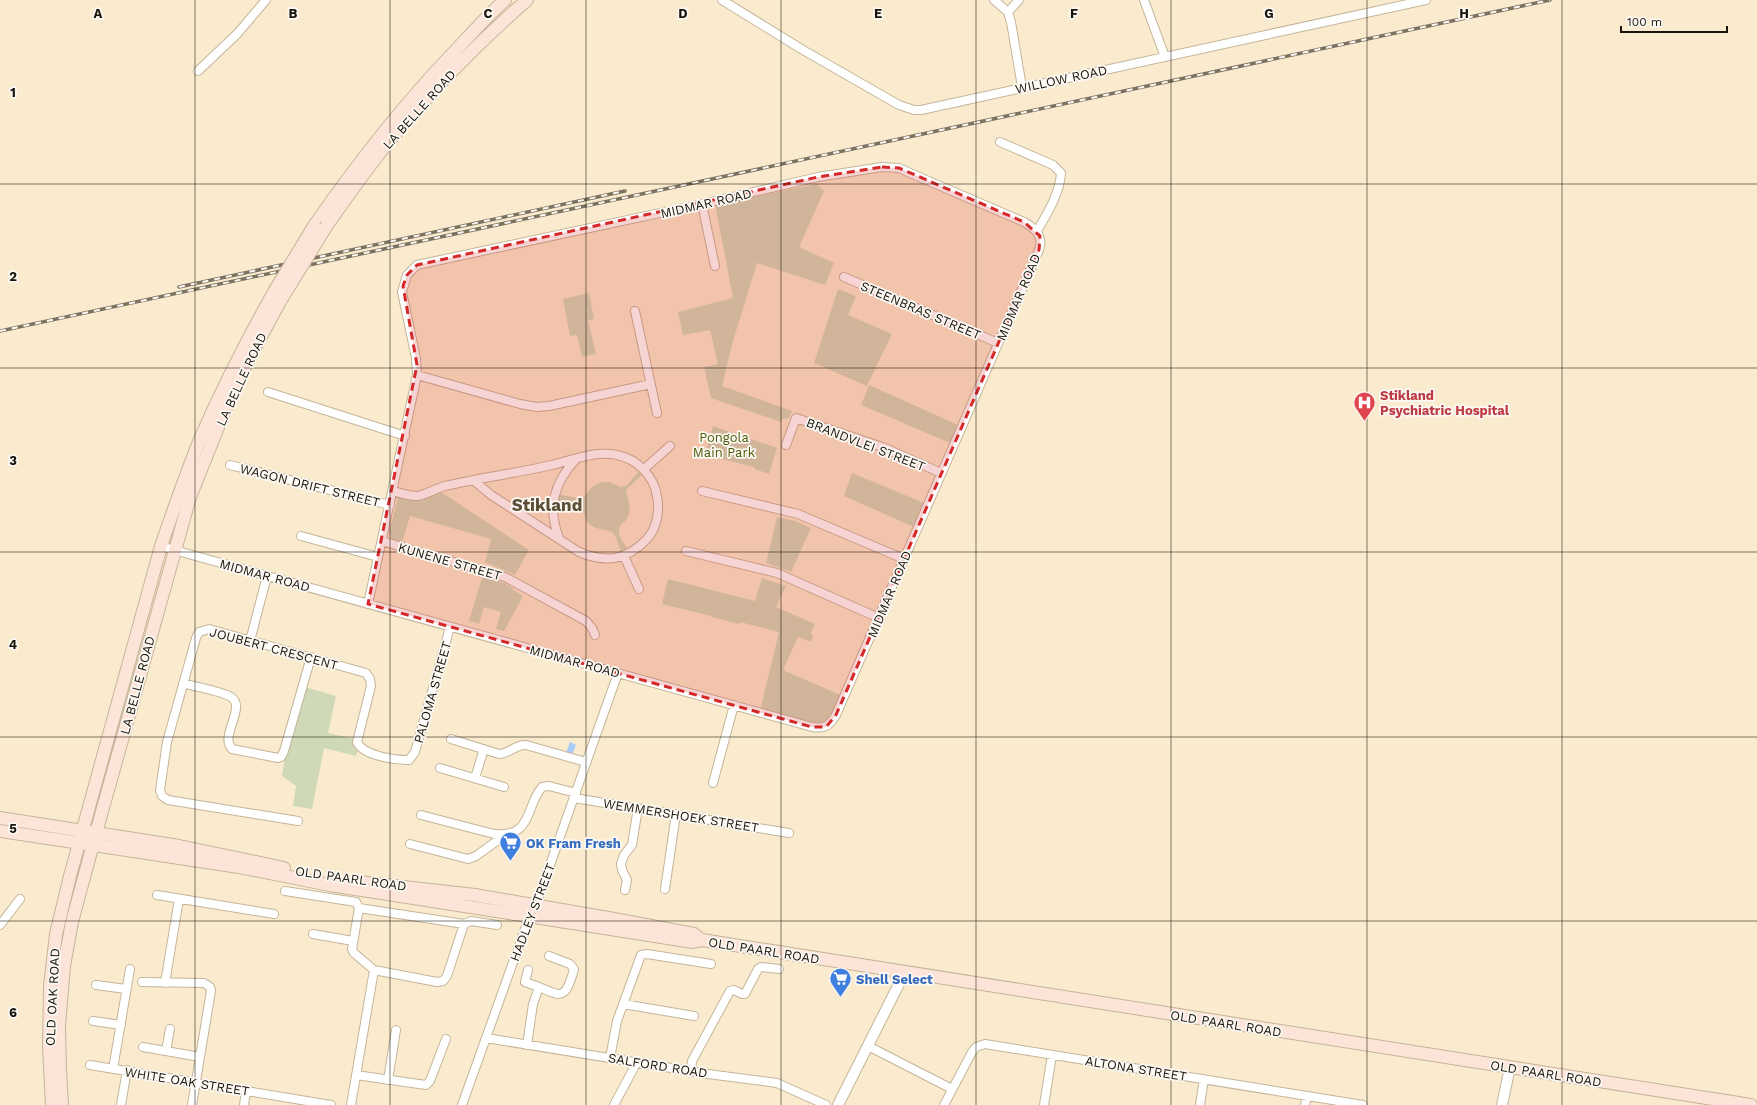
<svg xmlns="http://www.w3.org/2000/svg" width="1757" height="1105" viewBox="0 0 1757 1105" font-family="'Work Sans',sans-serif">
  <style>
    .green { fill: #cfd9b7 }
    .water { fill: #a9cbf9 }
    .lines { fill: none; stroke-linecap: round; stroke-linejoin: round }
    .minor-casing { stroke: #c4b599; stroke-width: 10 }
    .tertiary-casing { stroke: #c4b599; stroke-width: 12 }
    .secondary-casing { stroke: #c4b599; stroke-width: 14 }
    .minor { stroke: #fff; stroke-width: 8 }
    .tertiary { stroke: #fff; stroke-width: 10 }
    .secondary { stroke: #fde4d8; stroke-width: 12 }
    .rail-casing { stroke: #7c7260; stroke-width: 3.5 }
    .rail { stroke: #fcf9f4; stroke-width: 2; stroke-dasharray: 6; stroke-linecap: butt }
    .secondary-bridge-casing { stroke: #c4b599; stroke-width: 14; stroke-linecap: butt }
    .secondary-bridge { stroke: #fde4d8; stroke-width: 12 }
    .marked { fill: #d62828; fill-opacity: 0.2; stroke: #d62828; stroke-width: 3; stroke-dasharray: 8 5; stroke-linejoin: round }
    .grid { fill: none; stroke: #19140a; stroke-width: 1; stroke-opacity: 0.55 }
    .labels { text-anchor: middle; stroke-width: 3.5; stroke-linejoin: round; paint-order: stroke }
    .street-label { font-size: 13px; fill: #19140a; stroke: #fcf9f4 }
    .health-label { font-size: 13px; font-weight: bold; fill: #be3a42; stroke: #fcf9f4; text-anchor: start }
    .park-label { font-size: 13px; fill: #4d5d07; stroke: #fcf9f4 }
    .shop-label { font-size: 13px; font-weight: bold; fill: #366cbe; stroke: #fcf9f4; text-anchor: start }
    .district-label { font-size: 17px; font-weight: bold; fill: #5c4f36; stroke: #fcf9f4 }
    .grid-label { font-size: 13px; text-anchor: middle; font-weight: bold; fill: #19140a; stroke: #fcf9f4; stroke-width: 3.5; stroke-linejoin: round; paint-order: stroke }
  </style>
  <rect width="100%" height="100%" fill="#faebce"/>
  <path class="green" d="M817 184 824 191 799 247 834 263 825 285 757 263 733 341 722 386 792 411 789 418 782 419 781 422 711 398 704 367 718 364 710 330 683 335 678 312 733 298 715 204Z
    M838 289 856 296 848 315 892 334 867 386 814 363Z
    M589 293 594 319 588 320 596 354 582 357 577 335 570 336 563 299Z
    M869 385 958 425 950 443 861 405Z
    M713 426 777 448 769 474 755 469 754 467 705 455Z
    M640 470 644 473 627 489 626 493C630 501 632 514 625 521 623 523 620 525 619 528 617 536 626 546 629 551L619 553 620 550C618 545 617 537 613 533 610 529 596 531 588 523 584 518 583 506 579 504 574 502 566 502 560 501L558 503V492L561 495 583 499C588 489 596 481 609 482 613 483 617 486 621 487L627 485Z
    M852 473 924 503 914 527 844 496Z
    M438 490 529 550 515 575 485 562 491 539 410 516 402 543 392 540 389 532 398 498Z
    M777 517 795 521 811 528 791 572 766 563Z
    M487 576 512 587 513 590 523 596 504 631 496 629 501 612 484 607 479 624 469 621 482 578Z
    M762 578 786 586 776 607 815 624 811 633 813 637 811 642 798 637 783 670 840 695 831 716 825 722 818 724 762 709 761 707 779 632 740 622 739 624 711 617V616L662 604 668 579 755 601Z
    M305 687 336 696 328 733 354 739 358 749 356 756 324 748 312 809 293 806 296 786 282 776 285 756Z"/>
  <path class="water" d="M570 742 576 745 572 755 566 753Z"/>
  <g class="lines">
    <defs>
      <path id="minor" d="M722 0 803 50 899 105 914 110H921L1426 0
        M994 0 1008 12
        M1019 0 1008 12 1011 22 1022 87
        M1144 0 1165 57
        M198 71 237 34 266 0
        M1000 142 1053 165 1061 173C1060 193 1047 214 1037 231
        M702 204 715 266
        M844 277 998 343
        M635 311 657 413
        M417 375 520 404 537 407 549 406 651 384
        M268 392 405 436
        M786 445 796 418 885 448 941 473
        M230 465 390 505
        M644 469 670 446
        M393 491C400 493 409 496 417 496 423 496 437 488 445 486 480 478 517 473 552 465 573 460 596 450 617 455 637 459 654 476 657 496 660 510 657 528 647 539 626 561 606 563 579 552L491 495 473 480
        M702 491 798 514 904 559
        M301 536 378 557
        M559 538C547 507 554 483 576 459
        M382 541 505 577 586 621 592 628 595 635
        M161 546 174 550 812 727C825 729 829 726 836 715L1039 250C1044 236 1035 228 1024 222L910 173 899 168 882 167 818 177 702 204 417 265 407 275 402 292 416 358 417 375 368 604
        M686 551 777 573 879 618
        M624 556 639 589
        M250 641 267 576
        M183 683C195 687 221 691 231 697 247 707 219 736 232 749L278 758 281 757 284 751 311 657
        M451 739 499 754C509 754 516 744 526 745L586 762
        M440 768 504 787
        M475 778 484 749
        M713 783 734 705
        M574 798 789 833
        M421 815 494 834C533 838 525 807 542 787L549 786 576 793
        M298 821 168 800 162 796 160 790 167 742 196 638 199 632 209 629 366 673 370 679 371 686 357 742C363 756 395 760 409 760L415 752 450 627
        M410 844 468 859 476 856 505 835
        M665 889 676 814
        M625 890 627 880 622 870 621 864 624 855 632 845 638 808
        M285 891 356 902 359 908 464 924 471 921 497 925
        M157 895 274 914
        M359 908 352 949 354 953 374 970 437 982 443 981 447 976 464 924
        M0 925 20 899
        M313 934 353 941
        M142 982 204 983 210 987 211 991 192 1105
        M165 983 179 899
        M96 985 126 989
        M539 987C552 992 563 1001 569 984 571 979 573 974 574 969L570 964 549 956
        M623 1004 694 1016
        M93 1021 121 1025
        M486 1038 708 1074 777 1083 826 1105
        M527 1045 533 1004 539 987 525 982 528 970
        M868 1046 952 1089
        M143 1047 200 1057
        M166 1051 170 1029
        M610 1058 617 1021 641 955 647 954 711 964
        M90 1065 331 1105
        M113 1069 130 969
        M691 1071 692 1061 730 991 734 990 742 994H745L758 969 761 967 779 969
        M356 1075 426 1085 430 1081 446 1039
        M388 1080 396 1030
        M121 1105 127 1070
        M244 1105 246 1091
        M351 1105 374 970
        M462 1105 525 929 539 896 618 673
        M614 1105 637 1062
        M944 1105 972 1052 976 1047 985 1044 1363 1105
        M1044 1105 1052 1055
        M1200 1105 1204 1079
        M1305 1105 1307 1096"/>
      <path id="tertiary" d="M838 1105 905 972
        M1502 1105 1510 1067"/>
      <path id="secondary" d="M327 225C349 194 371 162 396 133 437 85 480 41 527 0
        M314 226C357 164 403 105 456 50 472 33 487 16 505 0
        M0 818 179 846 284 868
        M0 831 239 867 330 885 693 942 702 940 1751 1105
        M359 882 475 895 614 919 694 934 698 937
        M52 1105 49 1047 50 986 56 934 70 876 161 546C174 509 186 473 201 437 223 387 247 340 274 292
        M62 1105 60 1069 59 1026 64 966 72 922 96 833 190 497 229 400 251 355 282 298"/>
    </defs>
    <use href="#minor" class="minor-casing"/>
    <use href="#tertiary" class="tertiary-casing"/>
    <use href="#secondary" class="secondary-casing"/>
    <use href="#minor" class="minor"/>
    <use href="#tertiary" class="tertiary"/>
    <use href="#secondary" class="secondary"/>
    <defs>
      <path id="rail" d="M179 287 625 191
        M0 331 1550 0"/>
    </defs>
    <use href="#rail" class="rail-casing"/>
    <use href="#rail" class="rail"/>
    <defs>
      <path id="secondary-bridge" d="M274 292 314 226
        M282 298 327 225"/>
    </defs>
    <use href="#secondary-bridge" class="secondary-bridge-casing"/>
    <use href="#secondary-bridge" class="secondary-bridge"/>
  </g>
  <path class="marked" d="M882 167 899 168 1024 222 1040 236 1039 250 836 715 826 727H812L368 604 417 365 403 286 407 275 417 265 818 177Z"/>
  <path class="grid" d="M195 0V1105M390 0V1105M586 0V1105M781 0V1105M976 0V1105M1171 0V1105M1367 0V1105M1562 0V1105M0 184H1757M0 368H1757M0 552H1757M0 737H1757M0 921H1757"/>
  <defs>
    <symbol id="hospital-pin" viewBox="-11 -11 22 30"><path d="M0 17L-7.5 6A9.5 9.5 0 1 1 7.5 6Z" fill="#e0444e" stroke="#fcf9f4"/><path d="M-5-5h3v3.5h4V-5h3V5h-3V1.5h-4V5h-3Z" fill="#fff"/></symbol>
    <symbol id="supermarket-pin" viewBox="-11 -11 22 30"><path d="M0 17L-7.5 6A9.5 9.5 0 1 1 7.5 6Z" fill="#3f7fe0" stroke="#fcf9f4"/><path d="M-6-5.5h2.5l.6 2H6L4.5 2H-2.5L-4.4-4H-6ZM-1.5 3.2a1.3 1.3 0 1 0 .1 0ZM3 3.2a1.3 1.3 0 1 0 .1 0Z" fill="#fff"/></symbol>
  </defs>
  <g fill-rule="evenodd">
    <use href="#hospital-pin" x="1352" y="390" width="25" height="34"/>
    <use href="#supermarket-pin" x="498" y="830" width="25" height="34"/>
    <use href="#supermarket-pin" x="828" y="966" width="25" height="34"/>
  </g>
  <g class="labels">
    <g class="street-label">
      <text transform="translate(1061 79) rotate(-12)" y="5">WILLOW ROAD</text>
      <text transform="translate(419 109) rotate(-48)" y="5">LA BELLE ROAD</text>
      <text transform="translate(706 203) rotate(-13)" y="5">MIDMAR ROAD</text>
      <text transform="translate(1018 297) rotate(-67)" y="5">MIDMAR ROAD</text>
      <text transform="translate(921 310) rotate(23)" y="5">STEENBRAS STREET</text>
      <text transform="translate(241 379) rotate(-65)" y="5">LA BELLE ROAD</text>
      <text transform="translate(866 444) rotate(21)" y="5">BRANDVLEI STREET</text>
      <text transform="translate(310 485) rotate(14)" y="5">WAGON DRIFT STREET</text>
      <text transform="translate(450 561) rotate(16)" y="5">KUNENE STREET</text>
      <text transform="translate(265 575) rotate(15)" y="5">MIDMAR ROAD</text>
      <text transform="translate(889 594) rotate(-67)" y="5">MIDMAR ROAD</text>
      <text transform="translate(274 648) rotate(15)" y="5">JOUBERT CRESCENT</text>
      <text transform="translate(575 661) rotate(15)" y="5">MIDMAR ROAD</text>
      <text transform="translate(137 685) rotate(-75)" y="5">LA BELLE ROAD</text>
      <text transform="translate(432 692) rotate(-74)" y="5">PALOMA STREET</text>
      <text transform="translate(681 815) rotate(9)" y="5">WEMMERSHOEK STREET</text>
      <text transform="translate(351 878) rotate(8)" y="5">OLD PAARL ROAD</text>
      <text transform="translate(532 912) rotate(-69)" y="5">HADLEY STREET</text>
      <text transform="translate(764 950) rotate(9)" y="5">OLD PAARL ROAD</text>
      <text transform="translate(52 997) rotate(-87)" y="5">OLD OAK ROAD</text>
      <text transform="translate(1226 1023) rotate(9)" y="5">OLD PAARL ROAD</text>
      <text transform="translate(658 1065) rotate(9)" y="5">SALFORD ROAD</text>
      <text transform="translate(1136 1068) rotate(9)" y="5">ALTONA STREET</text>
      <text transform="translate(1546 1073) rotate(9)" y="5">OLD PAARL ROAD</text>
      <text transform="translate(187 1081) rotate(9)" y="5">WHITE OAK STREET</text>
    </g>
    <g class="health-label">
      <text x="1380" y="400">Stikland<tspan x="1380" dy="15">Psychiatric Hospital</tspan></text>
    </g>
    <g class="park-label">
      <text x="724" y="442">Pongola<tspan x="724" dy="15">Main Park</tspan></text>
    </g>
    <g class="shop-label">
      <text x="526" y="848">OK Fram Fresh</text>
      <text x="856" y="984">Shell Select</text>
    </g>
    <g class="district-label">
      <text x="547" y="511">Stikland</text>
    </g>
  </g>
  <g class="grid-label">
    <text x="98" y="18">A</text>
    <text x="293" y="18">B</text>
    <text x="488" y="18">C</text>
    <text x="683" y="18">D</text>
    <text x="878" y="18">E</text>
    <text x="1074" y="18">F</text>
    <text x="1269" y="18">G</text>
    <text x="1464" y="18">H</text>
    <text x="13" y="97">1</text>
    <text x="13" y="281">2</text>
    <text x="13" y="465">3</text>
    <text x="13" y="649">4</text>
    <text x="13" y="833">5</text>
    <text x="13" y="1017">6</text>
  </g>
  <path d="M1621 26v6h106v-6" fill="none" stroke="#19140a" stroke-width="2"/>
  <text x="1627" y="26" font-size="12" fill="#19140a" stroke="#fcf9f4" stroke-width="3" paint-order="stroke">100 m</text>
</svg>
